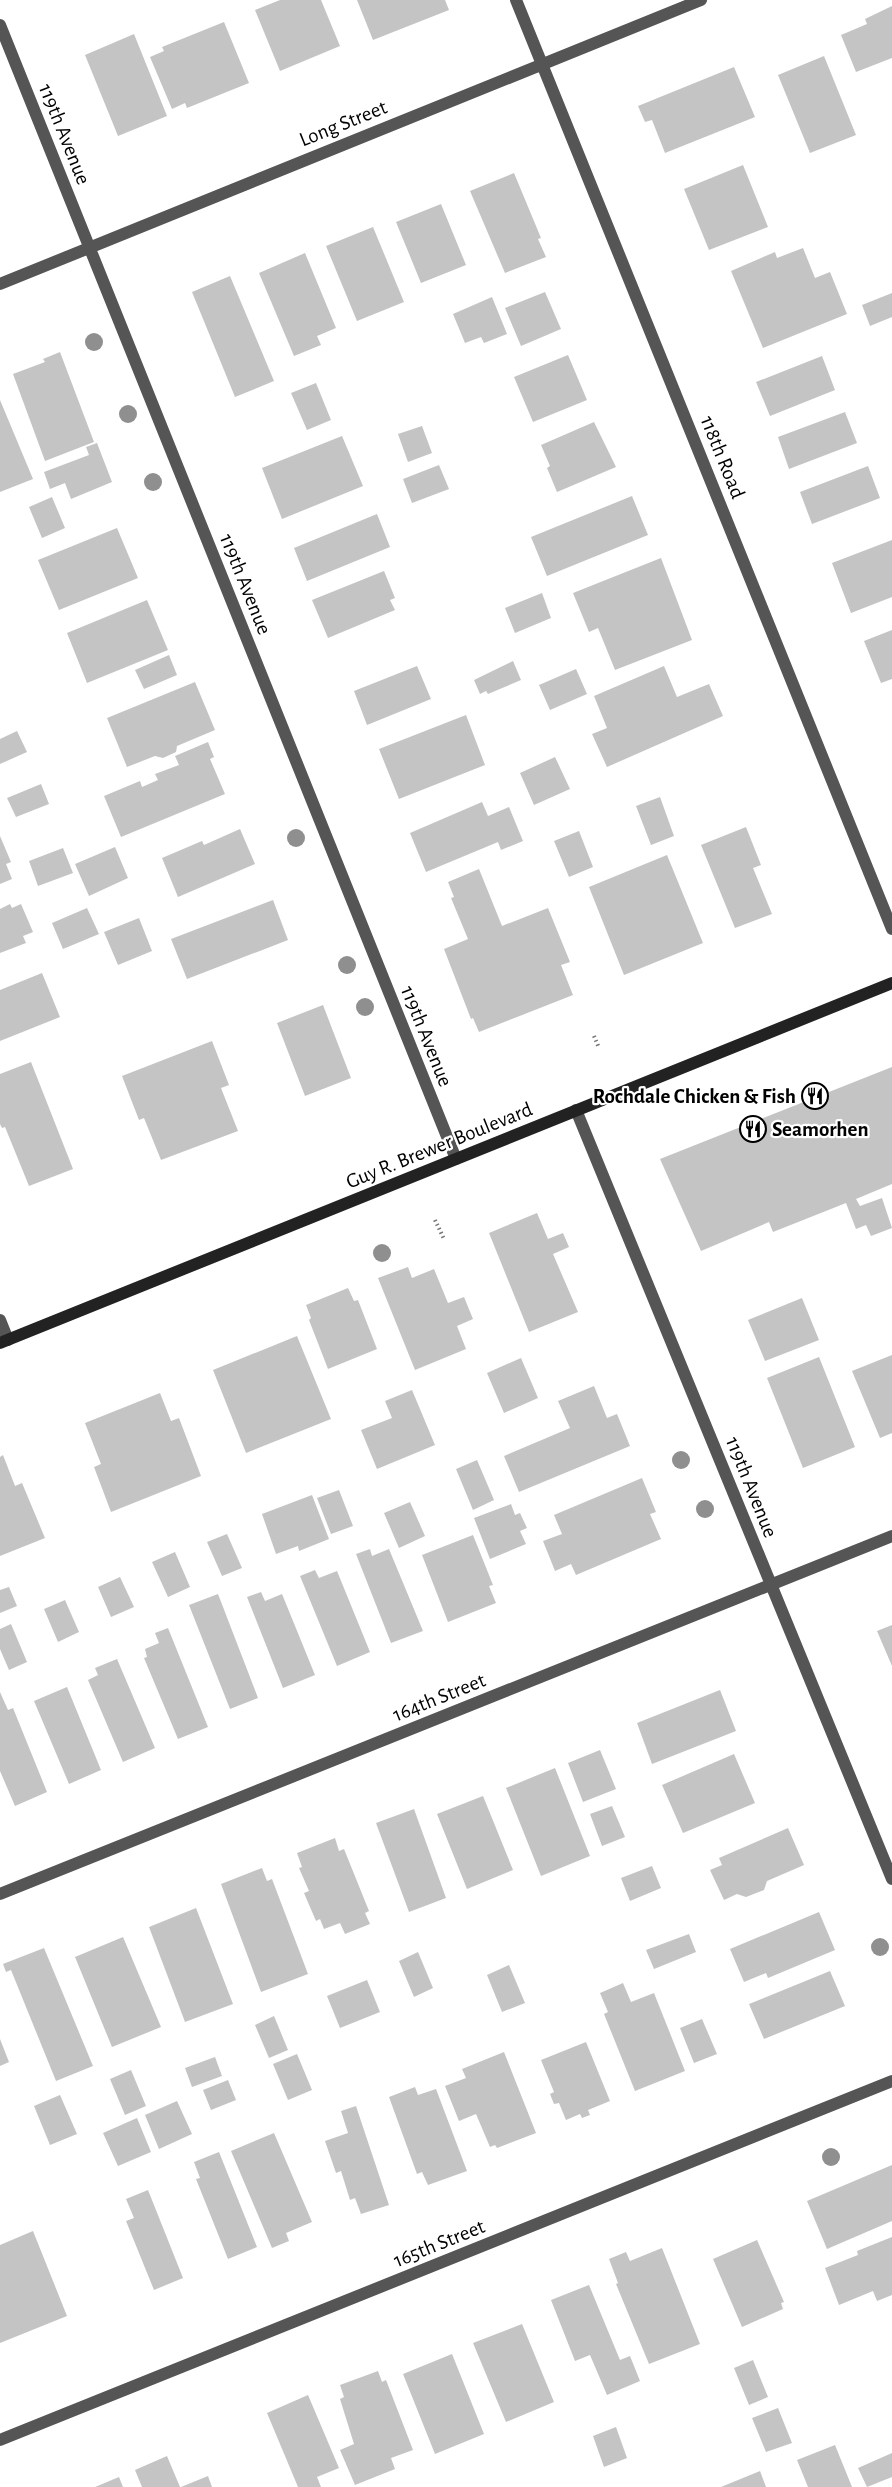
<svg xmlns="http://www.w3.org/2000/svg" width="892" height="2487" viewBox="0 0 892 2487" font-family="'Alegreya Sans',sans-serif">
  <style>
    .building { fill: #c4c4c4 }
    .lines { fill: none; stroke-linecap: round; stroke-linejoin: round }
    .path { stroke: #777; stroke-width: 4; stroke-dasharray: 1.5 3; stroke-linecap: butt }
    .minor { stroke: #555; stroke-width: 12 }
    .secondary { stroke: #222; stroke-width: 12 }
    .tree { fill: #8f8f8f }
    .labels { text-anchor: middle; stroke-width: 4.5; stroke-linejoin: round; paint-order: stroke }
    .street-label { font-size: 21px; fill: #000; stroke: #fff }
    .poi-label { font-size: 21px; font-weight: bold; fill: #000; stroke: #fff; text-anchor: end }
  </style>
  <rect width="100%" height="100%" fill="#fff"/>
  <path class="building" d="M280 0H321L340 46 280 71 255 10Z
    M357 0H445L449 10 373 40Z
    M892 6V58L856 72 841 35 867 24 865 19Z
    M224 22 249 83 187 108 185 103 172 109 150 57 164 51 162 47Z
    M134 34 167 116 118 136 85 55Z
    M824 56 856 135 810 153 778 75Z
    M734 67 755 117 665 153 652 120 645 122 638 106Z
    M743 165 768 227 709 250 684 189Z
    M514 173 541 238 538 239 546 257 505 273 470 191Z
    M441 204 466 265 421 283 396 222Z
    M373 227 404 302 357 321 326 246Z
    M803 248 815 278 830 272 847 314 763 348 731 271 775 252 777 258Z
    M305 253 336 328 317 336 321 345 294 356 259 273Z
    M230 276 274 381 235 397 192 292Z
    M545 292 561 329 521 346 505 308Z
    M892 293V317L870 326 862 305Z
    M492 297 507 334 484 343 481 337 465 343 453 314Z
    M60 352 94 442 45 461 13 374 45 362 43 359Z
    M568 355 587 400 533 422 514 377Z
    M822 356 835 390 770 416 756 382Z
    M316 383 331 420 307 430 291 393Z
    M0 400 33 479 0 492Z
    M845 412 857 443 789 469 778 437Z
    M594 422 616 467 557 492 547 468 550 466 541 445Z
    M422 426 432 453 408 462 398 434Z
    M342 436 363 486 282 519 262 468Z
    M97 443 112 482 71 499 65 483 50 489 44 472 89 455 86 447Z
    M439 465 449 489 412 503 403 479Z
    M868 466 880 498 812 524 800 492Z
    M632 496 648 535 547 576 531 537Z
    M52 497 65 528 42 538 29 507Z
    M377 514 390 547 307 581 294 548Z
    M117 528 138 578 59 610 38 560Z
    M892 540V597L851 613 832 563Z
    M661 558 692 640 615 670 598 628 589 632 573 593Z
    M384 571 395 598 390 600 395 610 328 638 312 600Z
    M542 593 551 618 515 633 505 608Z
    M147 600 168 650 87 683 67 633Z
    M892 630V679L881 683 864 641Z
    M169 655 177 675 144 689 135 670Z
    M513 661 521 680 488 694 486 691 480 694 474 680Z
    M417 666 431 699 367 725 354 691Z
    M664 666 677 697 709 684 723 716 607 767 592 734 607 728 594 696Z
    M576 669 587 694 550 710 539 685Z
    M195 682 215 730 177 746 176 752 163 758 155 756 127 767 107 718Z
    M466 715 485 765 399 799 379 749Z
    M17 731 27 752 0 764V739Z
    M208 742 214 757 210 759 225 794 121 837 104 796 140 781 142 787 158 780 155 774 179 765 175 756Z
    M555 757 570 789 534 805 520 773Z
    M41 784 49 804 16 817 7 798Z
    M660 797 674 836 651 845 636 806Z
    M482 802 488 816 509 807 523 841 501 850 498 842 426 872 410 833Z
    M746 827 761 865 753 868 772 914 735 928 701 845Z
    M240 829 255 864 178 897 162 858 202 841 204 845Z
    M579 831 593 867 569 877 554 841Z
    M0 836 11 862 6 864 12 879 0 884Z
    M115 847 128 878 89 896 75 864Z
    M63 848 73 873 38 886 29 861Z
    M667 855 703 943 624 975 589 887Z
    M479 869 502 926 548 908 570 962 561 965 573 995 479 1032 473 1018 471 1019 444 949 468 939 451 898 454 897 448 882Z
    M273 900 288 940 187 979 171 939Z
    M10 904 12 908 21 904 33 932 23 936 26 943 0 953V909Z
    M87 908 99 934 63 949 52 923Z
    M139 918 152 951 118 965 104 932Z
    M42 973 60 1017 0 1041V990Z
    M323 1005 351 1078 305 1096 277 1023Z
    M212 1041 229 1085 221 1088 238 1131 161 1160 144 1118 139 1120 122 1076Z
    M31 1062 73 1169 29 1186 5 1127 2 1128 0 1124V1074Z
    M892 1067V1184L856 1199 860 1206 882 1198 892 1228 871 1236 866 1225 856 1229 846 1203 773 1232 769 1222 701 1251 660 1159Z
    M537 1213 548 1239 563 1233 569 1247 553 1254 578 1312 529 1332 489 1233Z
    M408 1267 412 1278 434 1269 448 1303 464 1297 473 1319 457 1326 466 1349 415 1370 378 1278Z
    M348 1288 354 1301 358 1300 377 1349 328 1369 309 1320 311 1318 306 1305Z
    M802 1298 819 1340 765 1361 748 1320Z
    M297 1336 331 1419 246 1453 213 1370Z
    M892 1355V1433L880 1438 852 1371Z
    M819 1357 855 1447 803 1468 767 1378Z
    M521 1358 538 1398 504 1413 487 1373Z
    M594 1386 607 1418 617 1414 630 1446 519 1492 504 1456 570 1428 558 1401Z
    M412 1390 435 1445 377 1469 361 1430 392 1418 385 1401Z
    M160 1393 171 1421 179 1418 201 1476 111 1512 94 1467 101 1464 85 1423Z
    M3 1455 15 1486 22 1483 45 1538 0 1556V1457Z
    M477 1460 494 1500 473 1510 456 1469Z
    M642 1478 656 1512 650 1514 661 1539 576 1575 571 1564 555 1571 543 1541 562 1534 554 1515Z
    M339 1490 353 1526 331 1534 317 1498Z
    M312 1495 329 1539 299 1551 298 1546 276 1554 262 1514Z
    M410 1502 425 1536 399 1548 384 1513Z
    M511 1504 515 1515 520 1513 527 1528 520 1531 526 1544 490 1559 474 1518Z
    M227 1534 242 1568 222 1576 207 1542Z
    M473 1535 493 1585 489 1586 496 1603 448 1622 422 1555Z
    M370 1549 372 1556 389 1549 423 1631 391 1643 356 1554Z
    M175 1552 190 1587 168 1597 152 1562Z
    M315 1570 319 1578 337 1571 370 1652 337 1666 300 1576Z
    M120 1577 134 1607 111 1617 98 1587Z
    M9 1587 17 1606 0 1613V1590Z
    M261 1592 265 1601 282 1594 315 1675 283 1688 247 1597Z
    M218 1594 258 1698 230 1709 189 1605Z
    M65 1600 79 1632 58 1642 44 1609Z
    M11 1624 27 1662 9 1670 0 1649V1629Z
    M892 1625V1666L877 1631Z
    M168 1628 208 1727 178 1739 144 1658 147 1657 145 1649 159 1643 155 1633Z
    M117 1659 155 1748 123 1762 88 1680 98 1675 95 1668Z
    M67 1687 101 1770 69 1784 34 1701Z
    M720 1690 736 1731 652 1764 637 1723Z
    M0 1692 8 1710 13 1708 47 1792 15 1806 0 1771Z
    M600 1750 616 1789 583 1802 568 1763Z
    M734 1754 755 1803 683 1833 662 1785Z
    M555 1768 590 1856 541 1876 506 1788Z
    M483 1796 513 1870 467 1889 437 1814Z
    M612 1806 625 1837 602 1846 590 1814Z
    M414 1809 446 1898 409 1912 376 1823Z
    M788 1828 804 1865 767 1881 764 1890 746 1897 737 1894 724 1900 710 1870 722 1865 719 1858Z
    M335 1838 339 1851 344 1849 369 1911 365 1913 370 1924 345 1934 340 1923 324 1929 320 1919 316 1921 304 1893 309 1891 299 1868 302 1867 297 1853Z
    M652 1866 661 1888 630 1901 621 1878Z
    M262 1868 267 1881 272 1879 308 1974 261 1992 221 1884Z
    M196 1908 233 2004 185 2022 149 1927Z
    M819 1912 835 1950 768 1978 766 1973 744 1982 730 1949Z
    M689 1934 696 1952 654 1969 646 1950Z
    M123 1937 161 2027 112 2047 75 1957Z
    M44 1948 93 2066 56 2081 11 1970 6 1972 3 1964Z
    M418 1952 433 1988 414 1997 399 1961Z
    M509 1965 525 2003 502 2012 487 1975Z
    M830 1971 845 2006 764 2039 749 2004Z
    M367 1980 380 2012 340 2028 327 1996Z
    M623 1983 631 2002 654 1993 685 2071 635 2091 604 2014 608 2012 600 1993Z
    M274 2016 288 2050 269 2058 255 2025Z
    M702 2019 717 2054 694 2063 680 2028Z
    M0 2039 9 2062 0 2066Z
    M586 2042 610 2101 588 2110 590 2115 582 2118 580 2114 566 2120 559 2103 554 2104 550 2094 554 2092 541 2060Z
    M504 2052 536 2133 497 2148 495 2145 490 2147 476 2114 459 2121 445 2086 466 2078 462 2069Z
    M297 2054 312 2090 288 2100 273 2064Z
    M215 2057 222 2076 192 2087 185 2068Z
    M131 2070 146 2106 125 2115 110 2079Z
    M228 2080 236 2100 211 2110 203 2090Z
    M415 2087 418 2095 436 2089 467 2171 428 2185 422 2172 417 2174 389 2097Z
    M60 2095 77 2134 50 2145 34 2106Z
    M177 2101 192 2134 159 2149 145 2115Z
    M356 2106 389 2205 361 2214 355 2198 350 2200 341 2171 336 2173 325 2141 348 2133 341 2111Z
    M137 2118 151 2152 118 2166 103 2133Z
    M274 2133 312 2222 286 2233 289 2241 272 2248 231 2151Z
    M219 2152 257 2247 228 2259 196 2179 200 2178 194 2162Z
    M892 2165V2221L827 2249 807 2201Z
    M148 2190 183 2278 154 2290 126 2221 134 2218 126 2199Z
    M33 2231 67 2316 0 2343V2245Z
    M892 2237V2295L877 2301 873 2291 839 2305 825 2268 858 2255 857 2251Z
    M757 2240 784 2302 781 2303 783 2309 742 2327 713 2259Z
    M662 2248 700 2344 649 2364 616 2284 618 2283 609 2259 626 2252 630 2261Z
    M589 2285 620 2360 630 2356 640 2381 607 2395 590 2355 575 2361 551 2300Z
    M522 2324 554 2402 506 2422 473 2343Z
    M452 2354 484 2434 435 2454 403 2374Z
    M753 2360 768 2397 749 2405 734 2368Z
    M378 2371 382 2382 386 2380 413 2450 391 2458 395 2469 355 2485 340 2450 354 2444 340 2399 344 2397 340 2385Z
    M308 2395 339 2468 317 2477 321 2487H298L267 2413Z
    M778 2408 792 2443 766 2452 752 2418Z
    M616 2427 627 2458 604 2467 593 2436Z
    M835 2445 852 2487H808L797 2460Z
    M892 2453V2477L867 2487 858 2468Z
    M167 2456 180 2487H142L135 2470Z
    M760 2471 766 2487H721Z
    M208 2476 212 2487H181Z
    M119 2477 123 2487H95Z"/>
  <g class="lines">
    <path class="path" d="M594 1036 599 1048
      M435 1220 444 1239"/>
    <path class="minor" d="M516 0 892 929
      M0 25 456 1159
      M0 284 701 0
      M576 1110 892 1879
      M0 1320 8 1340
      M0 1894 892 1536
      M0 2440 892 2081"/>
    <path class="secondary" d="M0 1343 892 983"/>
  </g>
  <g class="tree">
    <circle cx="94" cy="342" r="9"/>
    <circle cx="128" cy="414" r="9"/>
    <circle cx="153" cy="482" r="9"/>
    <circle cx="296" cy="838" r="9"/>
    <circle cx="347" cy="965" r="9"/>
    <circle cx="365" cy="1007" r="9"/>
    <circle cx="382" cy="1253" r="9"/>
    <circle cx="681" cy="1460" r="9"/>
    <circle cx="705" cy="1509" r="9"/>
    <circle cx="880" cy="1947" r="9"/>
    <circle cx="831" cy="2157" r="9"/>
  </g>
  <defs>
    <symbol id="restaurant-ring" viewBox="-11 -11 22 22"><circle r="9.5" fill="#fff" stroke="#000" stroke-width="1.5"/><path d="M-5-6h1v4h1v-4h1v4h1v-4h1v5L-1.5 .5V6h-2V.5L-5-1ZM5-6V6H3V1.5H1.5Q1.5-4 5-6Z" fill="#000"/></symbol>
  </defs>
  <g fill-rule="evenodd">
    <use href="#restaurant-ring" x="800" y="1081" width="30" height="30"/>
    <use href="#restaurant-ring" x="738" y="1114" width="30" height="30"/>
  </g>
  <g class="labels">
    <g class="street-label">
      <text transform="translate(343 123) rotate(-22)" y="7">Long Street</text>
      <text transform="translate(65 134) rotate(68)" y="7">119th Avenue</text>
      <text transform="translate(723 457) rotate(68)" y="7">118th Road</text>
      <text transform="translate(246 584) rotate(68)" y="7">119th Avenue</text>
      <text transform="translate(427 1036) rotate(68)" y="7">119th Avenue</text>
      <text transform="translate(439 1145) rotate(-22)" y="7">Guy R. Brewer Boulevard</text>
      <text transform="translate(752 1487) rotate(68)" y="7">119th Avenue</text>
      <text transform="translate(439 1697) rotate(-22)" y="7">164th Street</text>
      <text transform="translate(439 2243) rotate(-22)" y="7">165th Street</text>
    </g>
    <g class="poi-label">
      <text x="796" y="1103">Rochdale Chicken &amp; Fish</text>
      <text x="772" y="1136" text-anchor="start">Seamorhen</text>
    </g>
  </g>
</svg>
